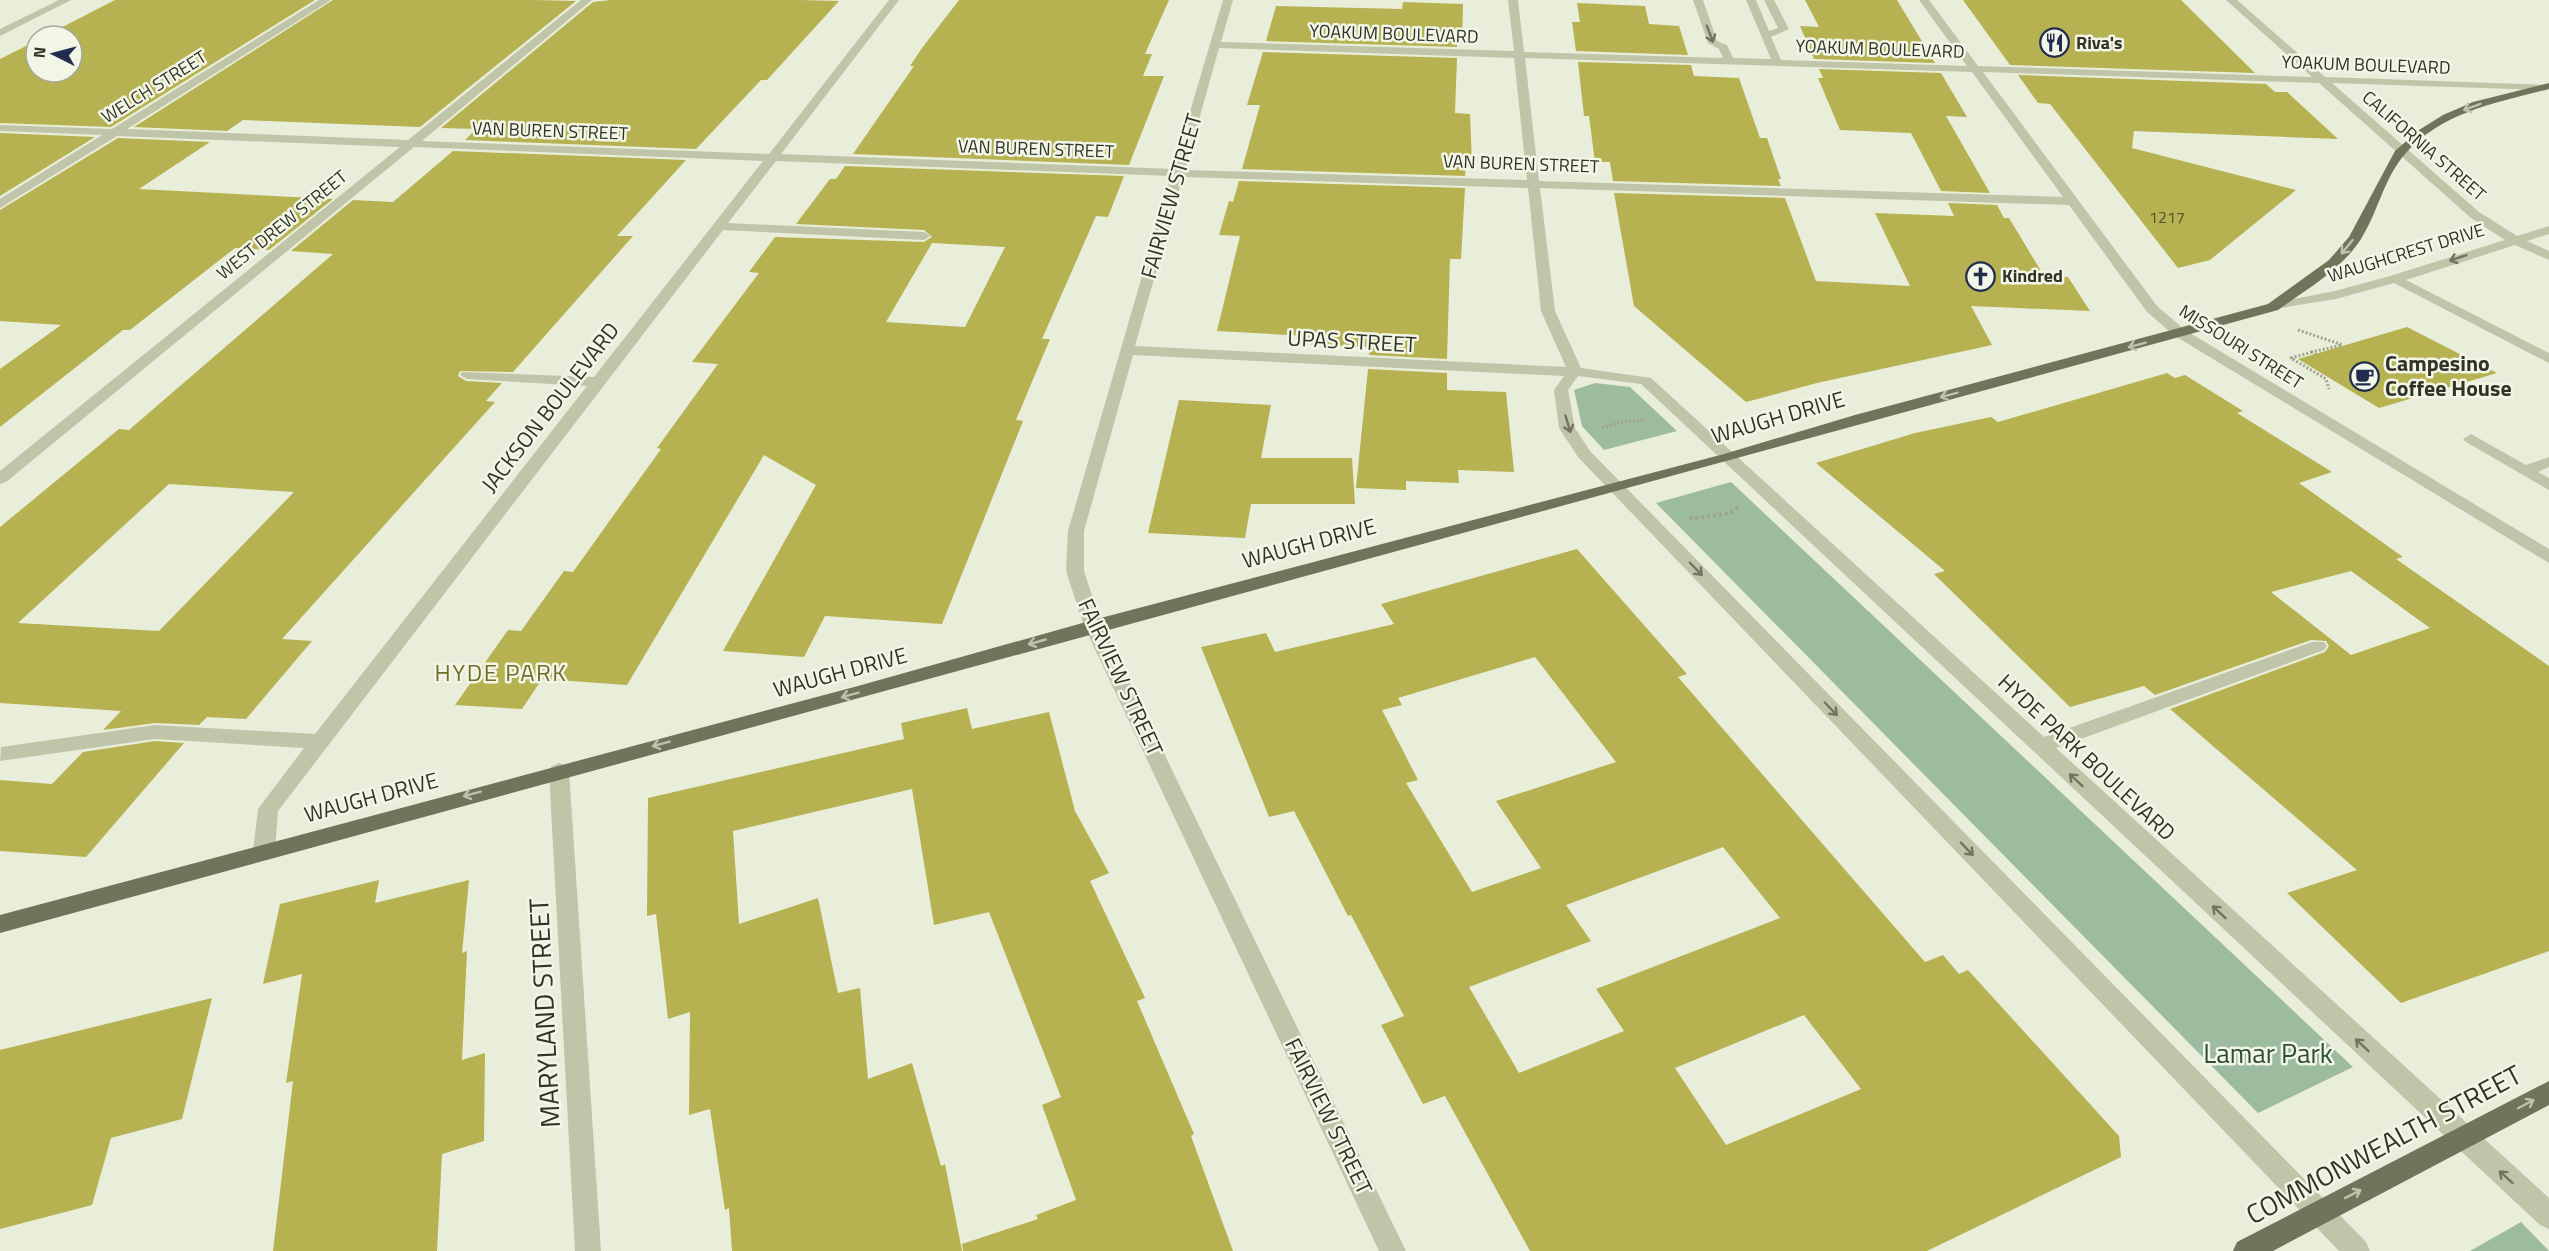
<svg xmlns="http://www.w3.org/2000/svg" width="2549" height="1251" viewBox="0 0 2549 1251" font-family="'Titillium Web',sans-serif">
  <style>
    .green { fill: #9dbb9e }
    .building { fill: #b6b151; fill-rule: evenodd }
    .lines { fill: none; stroke-linecap: round; stroke-linejoin: round }
    .path-far1 { stroke: #a0a388; stroke-width: 3; stroke-dasharray: 2 2; stroke-linecap: butt }
    .path { stroke: #a0a388; stroke-width: 4; stroke-dasharray: 3 3; stroke-linecap: butt }
    .minor { fill: #c0c4a9; fill-rule: evenodd }
    .major { fill: #71735a; fill-rule: evenodd }
    .oneway { stroke: #727462 }
    .oneway2 { stroke: #bec2af }
    .labels { text-anchor: middle; stroke-width: 5; stroke-linejoin: round; paint-order: stroke }
    .far-number-label { font-size: 16px; fill: #535232 }
    .far-street-label { font-size: 18px; fill: #323227; stroke: #f2f6e7 }
    .far-poi-label { font-size: 18px; font-weight: bold; fill: #323227; stroke: #f2f6e7; text-anchor: start }
    .street-label { font-size: 22px; fill: #323227; stroke: #f2f6e7 }
    .poi-label { font-size: 22px; font-weight: bold; fill: #323227; stroke: #f2f6e7; text-anchor: start }
    .neighbourhood-label { font-size: 24px; letter-spacing: 1.5px; fill: #726e2a; stroke: #f2f6e7 }
    .near-street-label { font-size: 27px; fill: #323227; stroke: #f2f6e7 }
    .near-park-label { font-size: 27px; fill: #2e4e31; stroke: #f2f6e7 }
  </style>
  <rect width="100%" height="100%" fill="#e9eedb"/>
  <path class="green" d="M1595 383 1630 387 1677 431 1604 450 1582 426 1574 390Z
    M1731 482 2353 1067 2258 1113 1656 503Z
    M2521 1222 2549 1251H2470Z"/>
  <path class="building" d="M115 0H315L111 127 0 123V59L36 41V72H72V36H45Z
    M333 0H535L576 1 420 127 243 120 227 131 134 127Z
    M611 0H800L839 1 767 80H761L696 149 465 140 476 129 441 128 593 2Z
    M959 0H1169L1145 54H1152L1143 76H1164L1129 165 853 154 914 66H910L922 48Z
    M1805 0H1897L1935 63 1814 59 1800 26 1819 27Z
    M1963 0H2181L2255 73 2010 65Z
    M1403 2 1463 4 1462 43H1457V47L1266 41 1276 6 1402 9Z
    M1577 3 1645 6 1649 24 1679 26 1688 55 1576 51 1572 22H1580Z
    M1263 52 1457 58 1455 113 1470 114 1472 164 1466 163 1465 176 1242 169 1260 105H1247Z
    M1578 62 1691 65 1694 76 1739 78 1760 138H1767L1781 179H1778L1781 186 1613 181 1610 162H1595L1589 116H1584Z
    M1819 69 1941 73 1967 117 1946 116 1990 193 1941 191 1911 133 1840 130 1818 78H1823Z
    M2018 75 2266 84 2275 92H2287L2338 139 2134 131 2132 148 2296 190 2210 260 2178 268 2050 104 2038 103Z
    M0 133 95 137 0 196Z
    M118 138 210 142 139 189 333 199 269 250 235 248 130 330H123L0 427V369L61 325 0 321V210Z
    M453 151 686 160 617 236H633L513 372 460 371 458 376 466 381 502 383 486 401 495 402 282 639 312 641 246 719 207 717 199 725 155 723 103 730 121 711 0 703V527L119 429 129 430 333 254 291 251 353 200 393 202ZM169 484 294 492 159 631 18 623Z
    M845 166 1124 176 1108 217 1096 216 1042 339H1050L1016 420 1023 421 942 624 825 616 804 657 723 651 816 485 764 455 627 685 542 679 522 709 455 705 508 630 521 631 564 571 573 572 661 449 657 448 718 364 692 362 759 273 749 272 775 237 924 242 932 237 924 230 796 224 830 179H836ZM932 243 1005 247 965 327 886 322Z
    M1239 181 1465 188 1461 259H1450L1447 359 1369 355 1370 347 1305 344 1306 336 1217 331 1240 236 1219 235 1229 201 1233 202Z
    M1614 193 1785 198 1816 281 1910 286 1875 213 1954 216 1948 203 1997 205 2004 218H2009L2044 276 2068 277 2090 311 1971 306 1992 345 1817 383 1746 402 1634 306Z
    M2407 327 2497 373 2379 408 2298 359Z
    M1368 369 1447 373V390L1506 392 1514 472 1458 470 1459 483 1406 481V490L1356 488Z
    M2167 373 2175 378 2185 375 2243 411 2237 413 2332 472 2299 483 2403 557 2396 559 2549 666V951L2401 1003 2287 893 2357 870 2170 709 2325 652 2329 646 2326 641 2311 640 2155 695 2144 686 2070 707 1934 574 1945 571 1816 463 1915 433 1991 417 1998 422ZM2351 571 2430 628 2351 655 2271 592Z
    M1179 400 1271 405 1261 458H1352L1355 504H1251L1245 538 1148 533Z
    M1577 549 1687 674 1678 677 1925 962 1943 955 1959 974 1968 970 2119 1136 2121 1157 1927 1251H1530L1445 1096 1423 1104 1381 1025 1404 1016 1351 915 1348 916 1294 811 1269 817 1201 647 1266 633 1275 652 1394 624 1381 604ZM1535 657 1616 762 1496 801 1541 868 1472 892 1406 783 1418 780 1382 710 1402 705 1398 698ZM1723 847 1780 918 1596 989 1624 1031 1519 1073 1469 987 1591 941 1566 905ZM1804 1015 1861 1089 1726 1145 1675 1068Z
    M967 708 972 729 1049 712 1075 811 1109 873 1090 881 1145 998 1137 1001 1194 1134 1191 1136 1233 1251H963L962 1244 1038 1219 1036 1215 1076 1200 1042 1105 1061 1097 989 912 934 925 912 789 733 831 739 924 818 898 838 993 860 988 868 1079 912 1063 941 1166 945 1164 962 1251H732L729 1208 725 1210 710 1109 689 1115 690 1012 668 1019 656 914 647 916 648 798 904 739 901 723Z
    M155 741 184 743 86 857 0 851V780L52 784 83 752Z
    M379 880 375 903 469 880 462 953 467 951 462 1060 485 1053 484 1141 442 1154 437 1251H273L293 1081 286 1083 302 974 263 984 280 904Z
    M212 998 182 1119 111 1138 92 1205 0 1229V1050Z"/>
  <g class="lines">
    <path class="path-far1" d="M2298 330 2343 345
      M2312 352 2291 358 2326 379 2329 389
      M2316 355 2312 352 2342 345
      M1602 428 1620 422 1645 420"/>
    <path class="path" d="M1690 517 1692 519 1730 513 1739 507"/>
    <path class="minor" d="M59 0H71L0 36V29Z
      M319 0H331L127 129 408 140 581 0H592L422 141 769 154 889 0H899L781 154 1173 169 1223 0H1233L1221 42 1514 51 1508 0H1518L1524 52 1723 58 1719 49 1708 43 1693 0H1703L1717 41 1727 45 1733 58 1771 59 1746 0H1756L1769 31 1778 28 1764 0H1774L1789 29 1771 37 1781 60 1967 66 1919 0H1929L1978 66 2312 77 2226 0H2237L2325 77 2547 85V89L2543 90 2332 83 2479 212 2517 236 2549 226V234L2527 241 2549 251V260L2515 245 2406 280 2549 353V363L2394 283 2336 299 2268 310V304L2335 291 2390 276 2505 240 2471 218 2319 83 1983 72 2157 306 2185 330 2549 549V563L2175 336 2147 312 2069 205 1540 188 1555 311 1581 368 1651 378 2044 737 2312 642H2324L2327 646 2324 650 2056 748 2549 1198V1229L2540 1225 1641 384 1578 376 1568 390 1575 428 1590 451 2366 1242 2370 1251H2339L1578 457 1559 428 1554 390 1564 376 1133 355 1084 531V571L1102 626 1406 1251H1379L1084 626 1066 571 1068 531 1171 176 776 161 728 223 924 232 930 236 924 240 723 230 278 811 275 851 271 857 264 859 257 857 253 851 258 809 304 748 155 739 0 761 1 747 155 725 315 734 587 386 467 379 460 375 462 372 594 377 763 161 414 147 6 482 0 484V471L400 147 117 136 0 208V199L102 135 0 131V125L112 129ZM1219 48 1514 58 1527 180 1185 170ZM1525 58 1972 72 2063 197 1539 181ZM1183 177 1528 188 1541 311 1566 367 1135 346Z
      M2471 434 2526 465 2549 457V467L2538 472 2549 478V490L2466 442 2463 439Z
      M559 763 566 766 569 771 601 1251H575L549 771 552 766Z"/>
    <path class="major" d="M2549 83V89C2499 102 2441 112 2405 154 2384 178 2378 212 2361 239 2341 270 2307 289 2278 310L0 933V915L858 686 1093 620 1724 454 1855 415 2268 304 2329 260 2349 237 2395 151 2419 130 2443 115 2473 102Z
      M2549 1081V1105L2273 1251H2233L2237 1242Z"/>
  </g>
  <defs><path id="oneway-shaft" d="M-6 0H5M1.5-3L5.5 0L1.5 3" fill="none" stroke-width="1.6" stroke-linecap="round" stroke-linejoin="round" transform="scale(1.5)"/></defs>
  <g class="oneway">
    <use href="#oneway-shaft" transform="translate(1710 34) rotate(69)"/>
    <use href="#oneway-shaft" transform="translate(2458 258) rotate(161)"/>
    <use href="#oneway-shaft" transform="translate(1568 424) rotate(73)"/>
    <use href="#oneway-shaft" transform="translate(1696 569) rotate(46)"/>
    <use href="#oneway-shaft" transform="translate(1831 709) rotate(46)"/>
    <use href="#oneway-shaft" transform="translate(2076 780) rotate(-137)"/>
    <use href="#oneway-shaft" transform="translate(1967 849) rotate(46)"/>
    <use href="#oneway-shaft" transform="translate(2219 912) rotate(-137)"/>
    <use href="#oneway-shaft" transform="translate(2362 1045) rotate(-137)"/>
    <use href="#oneway-shaft" transform="translate(2506 1177) rotate(-138)"/>
  </g>
  <g class="oneway2">
    <use href="#oneway-shaft" transform="translate(2472 107) rotate(159)"/>
    <use href="#oneway-shaft" transform="translate(2347 247) rotate(129)"/>
    <use href="#oneway-shaft" transform="translate(2137 345) rotate(165)"/>
    <use href="#oneway-shaft" transform="translate(1949 395) rotate(165)"/>
    <use href="#oneway-shaft" transform="translate(1037 642) rotate(164)"/>
    <use href="#oneway-shaft" transform="translate(850 695) rotate(165)"/>
    <use href="#oneway-shaft" transform="translate(661 744) rotate(165)"/>
    <use href="#oneway-shaft" transform="translate(472 794) rotate(165)"/>
    <use href="#oneway-shaft" transform="translate(2526 1104) rotate(-28)"/>
    <use href="#oneway-shaft" transform="translate(2353 1194) rotate(-27)"/>
  </g>
  <defs>
    <symbol id="restaurant-ring" viewBox="-11 -11 22 22"><circle r="9.5" fill="#f2f6e7" stroke="#222c4f" stroke-width="1.5"/><path d="M-5-6h1v4h1v-4h1v4h1v-4h1v5L-1.5 .5V6h-2V.5L-5-1ZM5-6V6H3V1.5H1.5Q1.5-4 5-6Z" fill="#222c4f"/></symbol>
    <symbol id="church-ring" viewBox="-11 -11 22 22"><circle r="9.5" fill="#f2f6e7" stroke="#222c4f" stroke-width="1.5"/><path d="M-1.2-6h2.4v3.5h3.3v2.4h-3.3V6h-2.4V-.1h-3.3v-2.4h3.3Z" fill="#222c4f"/></symbol>
    <symbol id="cafe-ring" viewBox="-11 -11 22 22"><circle r="9.5" fill="#f2f6e7" stroke="#222c4f" stroke-width="1.5"/><path d="M-5.5-4.5H6V0H3Q3 3.5 0 3.5H-2.5Q-5.5 3.5-5.5 0ZM3-3.2v2h1.7v-2ZM-6 4.5H4V6H-6Z" fill="#222c4f"/></symbol>
  </defs>
  <g fill-rule="evenodd">
    <use href="#restaurant-ring" x="2038" y="26" width="33" height="33"/>
    <use href="#church-ring" x="1964" y="260" width="33" height="33"/>
    <use href="#cafe-ring" x="2348" y="360" width="33" height="33"/>
  </g>
  <g class="labels">
    <g class="far-number-label">
      <text x="2167" y="223">1217</text>
    </g>
    <g class="far-street-label">
      <text transform="translate(1394 34) rotate(2)" y="6">YOAKUM BOULEVARD</text>
      <text transform="translate(1880 49) rotate(2)" y="6">YOAKUM BOULEVARD</text>
      <text transform="translate(2366 65) rotate(2)" y="6">YOAKUM BOULEVARD</text>
      <text transform="translate(154 87) rotate(-32)" y="6">WELCH STREET</text>
      <text transform="translate(550 131) rotate(2)" y="6">VAN BUREN STREET</text>
      <text transform="translate(2424 146) rotate(41)" y="6">CALIFORNIA STREET</text>
      <text transform="translate(1036 149) rotate(2)" y="6">VAN BUREN STREET</text>
      <text transform="translate(1521 164) rotate(2)" y="6">VAN BUREN STREET</text>
      <text transform="translate(282 225) rotate(-39)" y="6">WEST DREW STREET</text>
      <text transform="translate(2406 253) rotate(-17)" y="6">WAUGHCREST DRIVE</text>
      <text transform="translate(2241 347) rotate(32)" y="6">MISSOURI STREET</text>
    </g>
    <g class="far-poi-label">
      <text x="2076" y="49">Riva's</text>
      <text x="2002" y="282">Kindred</text>
    </g>
    <g class="street-label">
      <text transform="translate(1171 196) rotate(-74)" y="8">FAIRVIEW STREET</text>
      <text transform="translate(1352 341) rotate(3)" y="8">UPAS STREET</text>
      <text transform="translate(550 407) rotate(-52)" y="8">JACKSON BOULEVARD</text>
      <text transform="translate(1778 417) rotate(-16)" y="8">WAUGH DRIVE</text>
      <text transform="translate(1309 543) rotate(-15)" y="8">WAUGH DRIVE</text>
      <text transform="translate(840 672) rotate(-15)" y="8">WAUGH DRIVE</text>
      <text transform="translate(1121 677) rotate(65)" y="8">FAIRVIEW STREET</text>
      <text transform="translate(2087 757) rotate(43)" y="8">HYDE PARK BOULEVARD</text>
      <text transform="translate(371 797) rotate(-15)" y="8">WAUGH DRIVE</text>
      <text transform="translate(1329 1116) rotate(64)" y="8">FAIRVIEW STREET</text>
    </g>
    <g class="poi-label">
      <text x="2385" y="371">Campesino<tspan x="2385" dy="25">Coffee House</tspan></text>
    </g>
    <g class="neighbourhood-label">
      <text x="501" y="681">HYDE PARK</text>
    </g>
    <g class="near-street-label">
      <text transform="translate(545 1013) rotate(-93)" y="9">MARYLAND STREET</text>
      <text transform="translate(2384 1145) rotate(-28)" y="9">COMMONWEALTH STREET</text>
    </g>
    <g class="near-park-label">
      <text x="2268" y="1063">Lamar Park</text>
    </g>
  </g>
  <g transform="translate(54 54) rotate(276)"><circle r="28" fill="#f2f6e7" stroke="#a5a89a" stroke-width="1.5"/>
  <path d="M0-4.5L10 22L0 15L-10 22Z" fill="#222c4f"/>
  <text y="-9" font-size="16" font-weight="bold" text-anchor="middle" fill="#323227">N</text>
  </g>
</svg>
